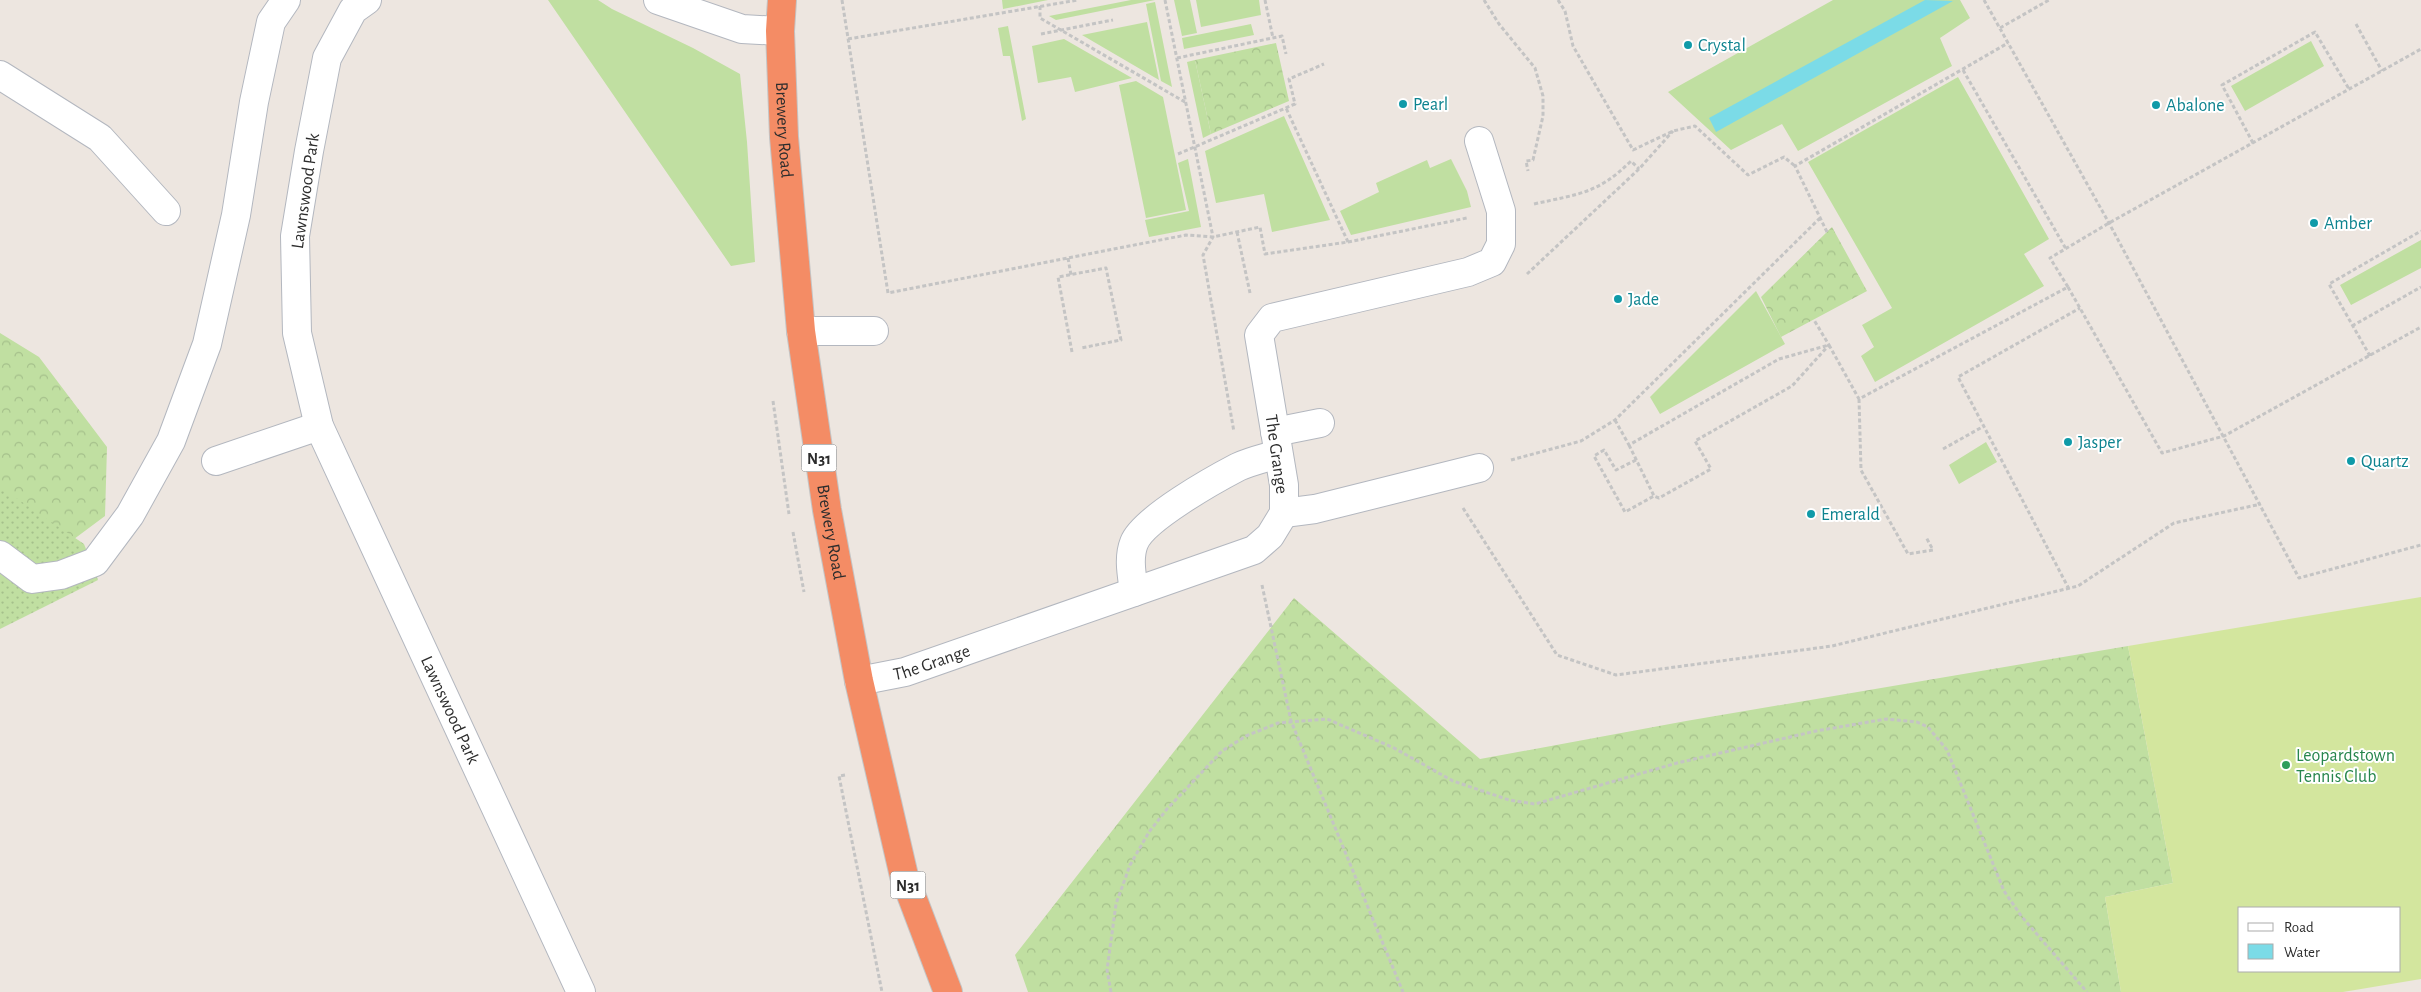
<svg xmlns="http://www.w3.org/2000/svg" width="2421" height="992" viewBox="0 0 2421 992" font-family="'Alegreya Sans',sans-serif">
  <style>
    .grass { fill: #c0dfa1 }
    .forest { fill: url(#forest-crowns) }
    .garden { fill: url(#garden-dots) }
    .pitch { fill: #d3e69e; fill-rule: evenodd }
    .water { fill: #7bdbe7 }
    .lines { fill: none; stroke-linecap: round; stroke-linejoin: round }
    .minor-casing { stroke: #b3b7bf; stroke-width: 30 }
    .highway-casing { stroke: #c4c4c4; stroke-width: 30 }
    .path { stroke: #c4c4c4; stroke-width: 3; stroke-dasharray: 4 2.5; stroke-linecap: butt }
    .minor { stroke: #fff; stroke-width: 28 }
    .highway { stroke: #f48c65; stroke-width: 28 }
    .culture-dot { fill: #0f9aa8; stroke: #fff; stroke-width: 2 }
    .leisure-dot { fill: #2e9e5b; stroke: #fff; stroke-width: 2 }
    .labels { text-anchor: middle; stroke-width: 4; stroke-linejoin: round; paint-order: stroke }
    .shield { fill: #fff; stroke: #6c6c6c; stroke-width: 1 }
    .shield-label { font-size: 16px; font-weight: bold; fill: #2d2d2d }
    .culture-label { font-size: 18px; fill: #0d838f; stroke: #fff; text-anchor: start }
    .street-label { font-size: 18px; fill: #2d2d2d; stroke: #fff }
    .leisure-label { font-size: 18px; fill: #27864d; stroke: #fff; text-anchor: start }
  </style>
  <defs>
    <pattern id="forest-crowns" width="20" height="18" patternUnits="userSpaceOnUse" patternTransform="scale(1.25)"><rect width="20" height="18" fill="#c0dfa1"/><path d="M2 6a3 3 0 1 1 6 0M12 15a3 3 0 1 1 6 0" fill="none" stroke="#a5c08b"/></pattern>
    <pattern id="garden-dots" width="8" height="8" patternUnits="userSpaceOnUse" patternTransform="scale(1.25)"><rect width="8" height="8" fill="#c0dfa1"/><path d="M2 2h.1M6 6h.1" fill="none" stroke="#a5c08b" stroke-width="1.8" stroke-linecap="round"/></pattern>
  </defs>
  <rect width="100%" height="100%" fill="#ede6e0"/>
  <path class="grass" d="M548 0H598L612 9 693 48 740 74 747 142 755 262 731 266Z
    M1002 0H1048L1003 9Z
    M1131 0H1155L1056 20 1049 16Z
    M1174 0H1190L1197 33 1182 36Z
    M1196 0H1259L1261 15 1201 27Z
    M1833 0H1960L1970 18 1940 38 1952 66 1798 151 1782 124 1731 150 1668 92Z
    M1155 2 1172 87 1161 81 1146 4Z
    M1147 22 1159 80 1082 35Z
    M1251 24 1254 35 1184 49 1182 38Z
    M1008 26 1026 119 1022 121 1010 56H1003L998 28Z
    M1064 39 1132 78 1075 92 1071 77 1038 83 1032 46Z
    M2311 41 2324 66 2245 111 2231 86Z
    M1195 60 1211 134 1203 138 1187 62Z
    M1958 77 2049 239 2024 254 2044 286 1875 382 1861 356 1874 347 1862 325 1892 308 1808 162Z
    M1136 81 1163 97 1186 210 1146 218 1119 85Z
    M1284 116 1330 220 1272 232 1264 194 1216 203 1205 151Z
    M1188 159 1201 227 1149 237 1145 220 1189 211 1178 163Z
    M1451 159 1467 191 1471 207 1351 235 1340 211 1379 192 1376 183 1427 160 1430 168Z
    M2421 240V268L2351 305 2340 285Z
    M1756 291 1785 344 1660 414 1650 397Z
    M1986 442 1997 462 1959 484 1949 465Z"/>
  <path class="forest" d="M1276 43 1289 101 1211 134 1195 60Z
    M1832 227 1867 291 1781 337 1761 297Z
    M0 333 39 357 107 447 105 516 66 545 0 521Z
    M1294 598 1480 759 1686 721 2128 646 2173 883 2105 897 2121 992H1028L1015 955Z"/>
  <path class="garden" d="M0 487 84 544 98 580 0 629Z"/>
  <path class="pitch" d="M2421 597V979L2343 992H2121L2105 897 2173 883 2128 646ZM2240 908H2400V971H2240Z"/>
  <path class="water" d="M1925 0 1953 1 1716 132 1709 118Z"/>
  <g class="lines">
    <defs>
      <g id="minor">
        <path id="s1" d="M367 0 353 10 327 58 309 151 295 236 297 333 319 426 581 992"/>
        <path d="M658 0 742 29 780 31"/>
        <path d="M0 75 100 138 166 211"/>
        <path d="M801 331H874"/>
        <path d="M1275 432 1320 423"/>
        <path d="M216 461 319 426"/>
        <path d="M1284 513 1315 509 1479 468"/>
        <path d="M0 555 32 579 61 575 95 562 130 515 171 441 207 344 236 215 254 102 271 22 286 0"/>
        <path d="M1134 592C1132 576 1128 558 1134 543 1143 519 1215 479 1238 467 1251 461 1265 458 1278 454"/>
        <path id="s2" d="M859 681 905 672 1134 592 1254 550 1270 536 1284 513V485L1259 335 1272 318 1468 272 1492 262 1501 244V211L1479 141"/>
      </g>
      <g id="highway">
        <path id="s3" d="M782 0 780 31 784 137 801 331 827 510 859 681 904 876 948 992"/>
      </g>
    </defs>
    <use href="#minor" class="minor-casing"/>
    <use href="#highway" class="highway-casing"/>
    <path class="path" d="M842 0 888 293 1186 235 1213 237 1260 227 1265 254 1348 242 1286 108
      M1165 0 1213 237 1203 255 1234 432
      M1265 0 1273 38
      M1484 0 1499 24 1535 68 1543 96V116L1533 160 1526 161 1528 171
      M1558 0 1565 11 1573 46 1633 150 1673 131 1695 126 1748 175 1784 157 1795 166
      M1984 0 2109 223 2299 578 2421 545
      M1040 6V18L1185 102
      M2356 24 2382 71
      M2000 28 2049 0
      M1041 34 1113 20
      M848 39 1078 0
      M1177 58 1282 36 1286 54
      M1963 70 2066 249
      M2253 143 2222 85 2315 32 2349 89
      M1178 154 1295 104 1289 79 1324 64
      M1534 204C1578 194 1598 194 1631 161L1639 169
      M1237 232 1250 293
      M1827 232 1795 166 2008 43
      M1348 242 1467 218
      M1068 258 1071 275
      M1527 274 1639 169 1673 131
      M2068 287 2162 453 2224 436 2421 327
      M2352 326 2421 287
      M1072 352 1058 277 1106 268 1121 340 1081 348
      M2370 356 2329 284 2421 231
      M1859 399 1861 470 1908 554 1933 550 1926 537
      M773 401 789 514
      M1615 420 1629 445 1779 359 1829 345 1859 399 2068 287 2050 258 2109 223 2421 49
      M1629 445 1654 496
      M1943 449 1984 426
      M1511 460 1581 441 1615 420 1820 218
      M1636 460 1616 470 1604 450 1594 456 1625 512 1654 496 1659 498 1711 469 1695 441 1792 386 1829 345 1814 320
      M1463 508 1557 655 1616 675 1832 646 2078 586 2174 523 2261 504
      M793 532 804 592
      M1262 585 1291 721 1403 992
      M2069 589 1958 377 2080 308
      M845 775 839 776 882 992
      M1111 992 1107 970 1116 904 1130 865 1149 832 1167 809 1222 751 1246 736 1278 723 1327 719 1394 748 1453 781 1509 800 1535 804 1677 763 1816 731 1886 719 1917 722 1928 727 1947 750 2004 891 2022 917 2087 992"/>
    <use href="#minor" class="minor"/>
    <use href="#highway" class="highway"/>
  </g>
  <g class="culture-dot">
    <circle cx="1688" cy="45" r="5"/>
    <circle cx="1403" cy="104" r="5"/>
    <circle cx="2156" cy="105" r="5"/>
    <circle cx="2314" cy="223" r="5"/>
    <circle cx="1618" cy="299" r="5"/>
    <circle cx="2068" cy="442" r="5"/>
    <circle cx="2351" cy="461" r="5"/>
    <circle cx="1811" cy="514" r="5"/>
  </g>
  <circle class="leisure-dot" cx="2286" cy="765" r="5"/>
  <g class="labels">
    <g class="shield">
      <rect x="801.5" y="444.5" width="35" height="27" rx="4"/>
      <rect x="890.5" y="871.5" width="35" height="27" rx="4"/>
    </g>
    <g class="shield-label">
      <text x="819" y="464">N31</text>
      <text x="908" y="891">N31</text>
    </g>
    <g class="culture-label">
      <text x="1698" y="51">Crystal</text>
      <text x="1413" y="110">Pearl</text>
      <text x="2166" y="111">Abalone</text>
      <text x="2324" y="229">Amber</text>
      <text x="1628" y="305">Jade</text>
      <text x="2078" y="448">Jasper</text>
      <text x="2361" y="467">Quartz</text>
      <text x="1821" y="520">Emerald</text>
    </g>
    <g class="street-label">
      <text dy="6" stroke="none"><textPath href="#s3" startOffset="130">Brewery Road</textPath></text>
      <text transform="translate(305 191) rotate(-82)" y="6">Lawnswood Park</text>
      <text transform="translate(1277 454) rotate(82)" y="6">The Grange</text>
      <text dy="6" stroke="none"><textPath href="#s3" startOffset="535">Brewery Road</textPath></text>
      <text dy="6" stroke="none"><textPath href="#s2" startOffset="75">The Grange</textPath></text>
      <text dy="6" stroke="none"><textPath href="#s1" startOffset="758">Lawnswood Park</textPath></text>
    </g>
    <g class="leisure-label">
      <text x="2296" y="761">Leopardstown<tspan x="2296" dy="21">Tennis Club</tspan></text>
    </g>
  </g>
  <rect x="2238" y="907" width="162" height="65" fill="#ffffff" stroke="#ababab"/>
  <rect x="2248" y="923" width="25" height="8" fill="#ffffff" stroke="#ababab"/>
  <text x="2284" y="932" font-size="15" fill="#2d2d2d">Road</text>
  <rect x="2248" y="944" width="25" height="15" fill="#7bdbe7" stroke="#ababab"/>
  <text x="2284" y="957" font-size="15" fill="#2d2d2d">Water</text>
</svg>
